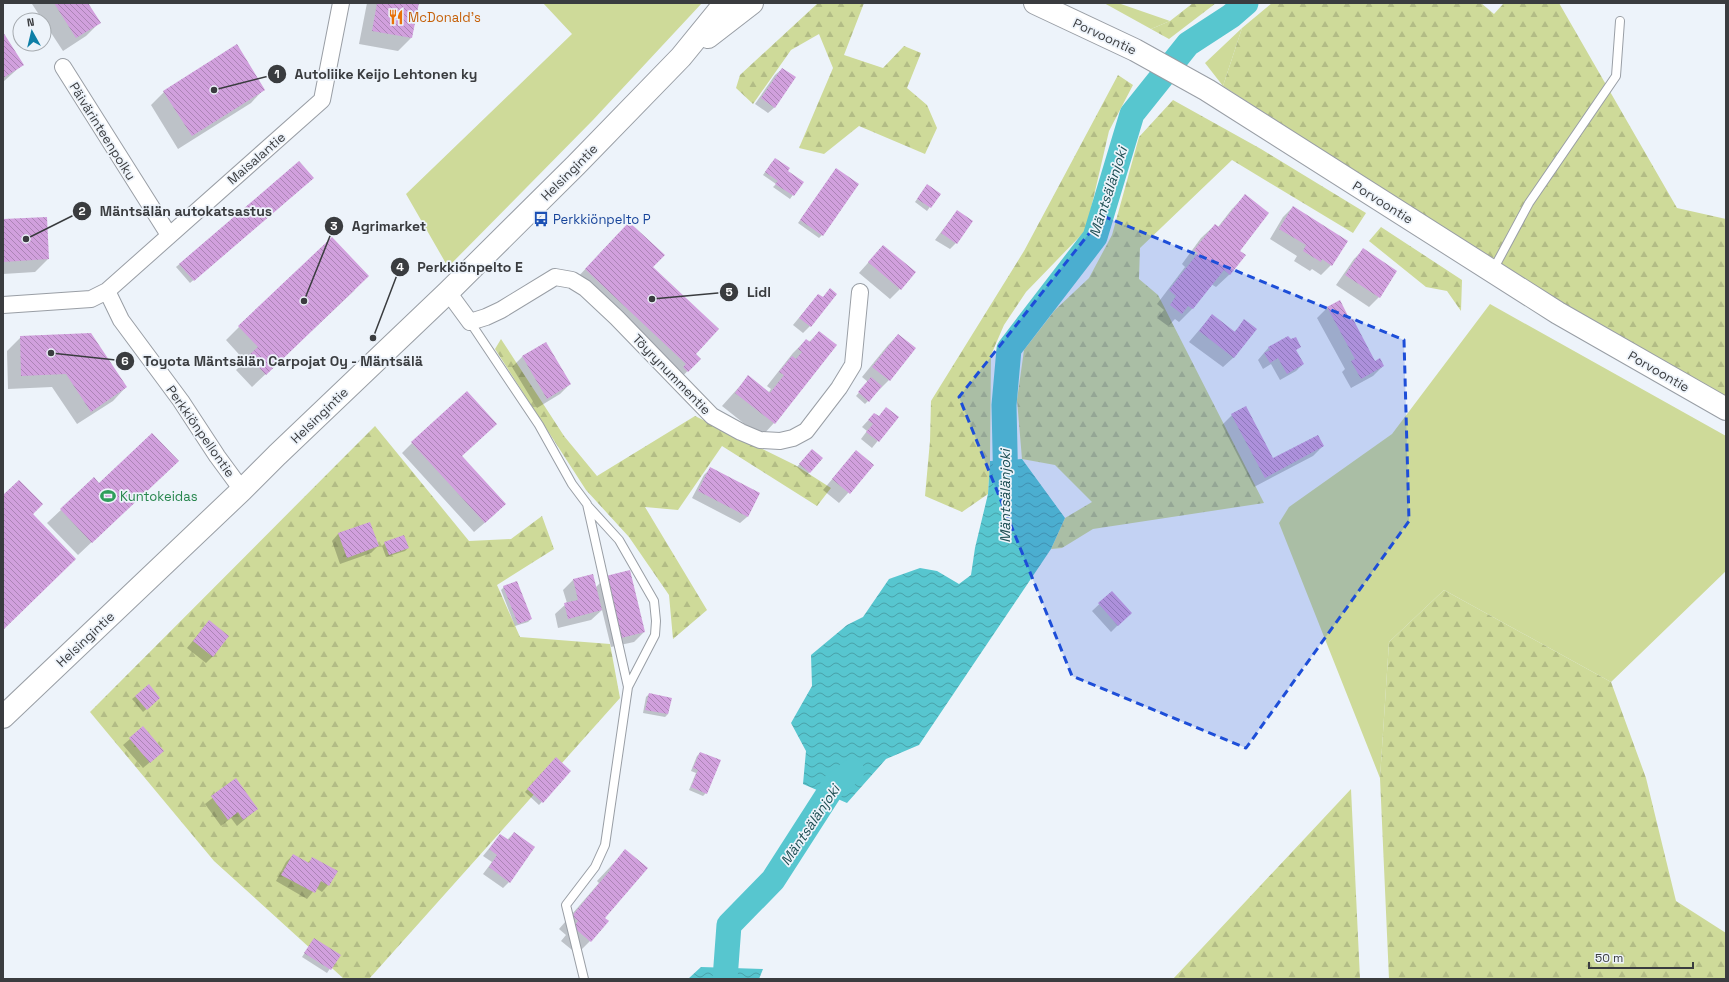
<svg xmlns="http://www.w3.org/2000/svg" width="1729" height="982" viewBox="0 0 1729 982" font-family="'Space Grotesk',sans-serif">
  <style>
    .green { fill: #ceda99 }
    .forest { fill: url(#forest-firs) }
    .water { fill: url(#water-waves) }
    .shadow { fill: #0003 }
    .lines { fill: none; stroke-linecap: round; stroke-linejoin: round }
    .river { stroke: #57c6cf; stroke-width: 25 }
    .building { fill: url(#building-back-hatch) }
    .lane-casing { stroke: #999ea5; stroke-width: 10 }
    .street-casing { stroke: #999ea5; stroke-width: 18 }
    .secondary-casing { stroke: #999ea5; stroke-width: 24 }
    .primary-casing { stroke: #999ea5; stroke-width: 24 }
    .lane { stroke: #fff; stroke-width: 8 }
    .street { stroke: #fff; stroke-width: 16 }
    .secondary { stroke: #fff; stroke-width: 22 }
    .primary { stroke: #fff; stroke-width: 22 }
    .marked { fill: #1d4ed8; fill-opacity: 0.2; stroke: #1d4ed8; stroke-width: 3; stroke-dasharray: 8 5; stroke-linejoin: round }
    .labels { text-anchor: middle; stroke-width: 3.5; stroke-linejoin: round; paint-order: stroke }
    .food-label { font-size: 13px; fill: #c56008; stroke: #edf3fa; text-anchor: start }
    .street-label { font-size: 13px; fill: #3a3c3f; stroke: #edf3fa }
    .transit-label { font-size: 13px; fill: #164399; stroke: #edf3fa; text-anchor: start }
    .leisure-label { font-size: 13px; fill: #27864d; stroke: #edf3fa; text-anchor: start }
    .water-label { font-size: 14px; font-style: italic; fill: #205055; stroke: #edf3fa }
    .leader { fill: none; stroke: #3a3c3f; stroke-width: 1.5 }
    .callout-dot { fill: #3a3c3f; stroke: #edf3fa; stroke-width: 1.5 }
    .mark-label { font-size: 12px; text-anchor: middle; font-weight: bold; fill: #fff }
    .callout-label { font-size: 14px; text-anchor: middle; font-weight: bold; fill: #3a3c3f; stroke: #edf3fa; stroke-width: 3.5; stroke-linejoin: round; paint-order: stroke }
  </style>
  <defs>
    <pattern id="forest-firs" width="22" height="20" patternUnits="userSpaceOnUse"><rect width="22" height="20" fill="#ceda99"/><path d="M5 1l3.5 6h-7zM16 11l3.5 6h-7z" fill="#b2bc85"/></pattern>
    <pattern id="water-waves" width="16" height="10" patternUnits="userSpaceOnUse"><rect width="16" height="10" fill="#57c6cf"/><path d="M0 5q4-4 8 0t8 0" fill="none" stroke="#49a2a9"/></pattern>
    <pattern id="building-back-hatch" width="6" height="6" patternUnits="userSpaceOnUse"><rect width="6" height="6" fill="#d1a0dd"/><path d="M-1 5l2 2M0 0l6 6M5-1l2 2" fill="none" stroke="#ab84b5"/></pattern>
  </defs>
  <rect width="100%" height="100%" fill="#edf3fa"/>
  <path class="green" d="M543 3H702L593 120 448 267 406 194 572 34Z
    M1104 3H1118L1170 21 1151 29Z
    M1242 28 1223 86 1205 63Z
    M1490 304 1726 436V571L1611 682 1444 590 1389 642 1380 778 1279 523 1289 507 1392 434Z"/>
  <path class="forest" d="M818 3H864L844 55 883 68 904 46 921 53 907 88 927 105 937 128 925 154 859 126 824 154 799 148 833 68 819 34 791 50 753 104 736 88 740 75Z
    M1193 3H1216L1169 39 1151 29 1170 21Z
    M1272 3H1481L1494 14 1504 3H1559L1677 208 1726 219V397L1623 339 1476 250 1223 86 1242 28Z
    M1118 75 1133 85 1109 131 1086 230 1026 292 1004 325 991 355 990 461 988 494 962 512 925 496 930 441 931 401 1024 251Z
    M1173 100 1261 149 1366 213 1353 233 1232 160 1140 248 1139 279 1158 295 1264 503 1093 529 1062 548 1051 549 1065 518 1092 502 1055 465 1022 459 1017 400 1024 350 1055 310 1089 278 1112 235 1139 137Z
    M1381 227 1462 280 1461 311 1447 291 1426 287 1369 241Z
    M501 339 564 436 597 476 695 416 795 465 831 488 817 506 722 446 678 510 645 507 707 610 673 639 669 595 629 537 586 490 495 349Z
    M375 426 469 541 511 539 542 516 554 549 497 585 520 637 610 644 620 698 369 979H344L214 861 90 712Z
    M1444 590 1611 682 1646 778 1676 901 1726 933V979H1389L1380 778 1389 642Z
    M1351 789 1360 979H1173Z"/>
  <path class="water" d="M1022 459 1065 518 1051 549 919 745 886 759 847 803 803 784 806 751 791 723 812 686 811 655 847 625 863 617 889 579 920 568 937 571 959 584 971 575 975 548 988 494 990 461Z
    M701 967 763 969 759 979H688Z"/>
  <path class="shadow" d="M87 3 100 22 86 36 63 51 32 4Z
    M367 3H418L411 38 398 51 359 44Z
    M3 34 22 65 3 82Z
    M782 69 775 107 768 113 755 104 775 75Z
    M264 89 251 103 178 149 151 105 164 92Z
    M299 162 309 181 190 283 176 267Z
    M772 162 802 182 790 199 773 187 776 184 763 175Z
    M834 172 822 235 819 238 798 223Z
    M927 185 939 194 927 211 915 202Z
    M1245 196 1238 251 1230 274 1216 287 1211 284 1192 309 1179 322 1175 319 1168 326 1157 318 1164 310 1157 304 1185 267 1182 264 1201 238 1215 225 1218 227 1232 209Z
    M1293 207 1331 265 1321 275 1312 269 1310 271 1294 261 1297 256 1270 239 1283 217Z
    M957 211 956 243 950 249 935 240Z
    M3 220 48 259 35 272 3 274Z
    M619 233 652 267 694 354 699 359 678 381 576 279Z
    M883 246 900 289 890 299 859 273Z
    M1363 250 1379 297 1369 307 1336 285 1354 259Z
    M355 290 252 387 236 370 245 361 226 340 239 327Z
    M830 290 810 326 803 333 793 325 812 302 822 298Z
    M1339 302 1375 362 1383 366 1373 376 1351 388 1342 372 1345 369 1317 318 1327 308Z
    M1212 315 1234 332 1245 321 1255 329 1233 358 1223 367 1189 342Z
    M819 332 835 345 774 423 761 437 722 406 748 377 769 392 771 389 767 386 793 353 806 340 809 342Z
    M898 335 915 348 889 380 865 404 856 396 868 382 862 377 888 345Z
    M21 337 126 387 113 401 77 424 52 387 8 389 7 351Z
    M545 344 570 384 560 394 537 408 512 367 522 357Z
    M1300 346 1295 351 1303 364 1296 371 1280 380 1271 364 1263 369 1258 360 1269 347Z
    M874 414 878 417H897L872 448 861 439 867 431 862 427Z
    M1232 415 1273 459 1323 446 1313 456 1254 487 1222 425Z
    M412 443 461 457 495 514 474 532 402 453Z
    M856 451 873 465 839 503 823 490Z
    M809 453 822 458 806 476 797 467Z
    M711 468 759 494 747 517 740 523 692 498 704 475Z
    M164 474 78 555 47 523 94 479 99 484Z
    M369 523 378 546 371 553 340 564 332 541 338 534Z
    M385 543 408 548 405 551 386 557 382 546Z
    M592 575 595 588 606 577 644 632 634 642 611 647 602 610 591 620 558 628 555 614 567 603 563 590 573 580Z
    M504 587 531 619 528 622 515 626 501 590Z
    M1112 592 1124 619 1111 632 1092 611Z
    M209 621 213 656 206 663 187 648Z
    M148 686 156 701 143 712 132 699Z
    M649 694 671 699 668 714 665 717 643 713 646 697Z
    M130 739 156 757 143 768 123 745Z
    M700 753 706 793 703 796 689 790 696 773 691 771 697 756Z
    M556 759 570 771 539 805 525 792Z
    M235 780 257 809 237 826 231 818 221 826 205 804Z
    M514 833 509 882 503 888 483 874 492 862 483 856 500 835 507 840Z
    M625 851 604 918 590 941 577 954 561 941 566 935 559 929 599 883 597 881Z
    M293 855 307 863 313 858 328 885 322 892 316 888 307 899 276 881 286 862Z
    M314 939 339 955 327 973 302 957Z"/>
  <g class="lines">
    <path class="river" d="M1006 495 1004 405 1009 349 1095 237 1132 114 1188 44 1231 16 1246 3
      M725 979 729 925 773 880 834 785 852 771"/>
  </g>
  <path class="building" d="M54 3H88L101 23 76 38Z
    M377 3H419L412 38 372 31Z
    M3 32 24 65 3 78Z
    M237 44 265 90 192 136 163 91Z
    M782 68 796 77 775 108 761 98Z
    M775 158 790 168 788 171 804 182 794 196 775 184 778 181 765 172Z
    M299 161 314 178 194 281 179 264Z
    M836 168 859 184 823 236 800 220Z
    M927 184 941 194 931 208 917 199Z
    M1245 194 1269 213 1240 251 1246 255 1230 275 1224 270 1193 309 1188 306 1182 314 1170 305 1176 296 1169 290 1198 253 1194 250 1215 224 1219 227Z
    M1293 206 1348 241 1332 266 1322 259 1321 262 1303 251 1306 245 1279 229Z
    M957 210 973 221 957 244 941 233Z
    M47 217 49 259 3 262V219Z
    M629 222 665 255 653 267 719 329 696 354 701 359 688 372 683 367 686 364 585 269Z
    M332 237 369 276 266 375 248 356 258 347 238 326Z
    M883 245 916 272 901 290 868 262Z
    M1363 248 1397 271 1380 298 1345 275Z
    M830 288 837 294 811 327 799 318 818 294 823 297Z
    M1340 300 1350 320 1353 319 1375 361 1380 358 1384 366 1361 379 1351 361 1355 359 1327 307Z
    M1212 314 1235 332 1244 319 1257 329 1234 358 1199 331Z
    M819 331 837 345 775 424 735 393 748 375 770 393 784 375 779 372 792 356 796 359 802 352 798 349 806 339 810 342Z
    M91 333 127 387 91 412 66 374 21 376 20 336Z
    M898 334 916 348 890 381 872 367Z
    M1288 336 1291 339 1296 337 1301 347 1296 350 1304 364 1287 374 1278 358 1270 363 1264 353 1270 350 1268 347Z
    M546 342 571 384 547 399 522 356Z
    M871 377 882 386 869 402 858 392Z
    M467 391 497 424 462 456 506 504 485 523 411 442Z
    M1246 406 1273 458 1318 435 1324 446 1265 478 1231 414Z
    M886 407 899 417 879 442 866 432 873 424 868 420 874 413 879 416Z
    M152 433 179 461 92 543 60 509 94 477 99 483Z
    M812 449 823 458 810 473 799 464Z
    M856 450 874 465 850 494 832 479Z
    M710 467 760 493 748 517 698 491Z
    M19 480 43 504 33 514 76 559 3 630V495Z
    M370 522 379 546 347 558 338 533Z
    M404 535 409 548 389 555 384 542Z
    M630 570 645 632 621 638 606 576Z
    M593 574 602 610 568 619 564 603 578 600 573 579Z
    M517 581 532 619 518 624 503 586Z
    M1112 591 1132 613 1118 626 1098 603Z
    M209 620 229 636 213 657 193 641Z
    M149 684 160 698 147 710 135 696Z
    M649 693 672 698 668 714 645 710Z
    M143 726 164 751 150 763 129 738Z
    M700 752 721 760 707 794 691 787 698 770 693 768Z
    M556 757 571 771 543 803 527 789Z
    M236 778 258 809 243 820 238 812 228 820 211 796Z
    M514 832 535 847 510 883 489 867 497 855 489 849 500 834 509 840Z
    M625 849 648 868 605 918 609 921 591 942 573 927 578 921 572 916 611 869 610 868Z
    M293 854 309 863 312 857 338 871 329 886 321 881 315 893 281 875Z
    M314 938 341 955 331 970 304 953Z"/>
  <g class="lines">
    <defs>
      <path id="lane" d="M1493 270 1529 203 1616 76 1620 21
        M470 322 539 425 572 484 587 504 628 687 605 845 595 867 566 905 584 979
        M588 506 619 540 654 601 656 621 655 635 628 687"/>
      <path id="street" d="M63 67 169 235
        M107 291 121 320 181 401 217 456 242 490
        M448 292 470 322 486 317 501 310 555 277 572 280 585 288 617 318 712 416 741 432 760 440 780 441 793 438 806 431 839 388 853 365 860 292
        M3 305 91 299 107 291 322 100 341 3"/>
      <path id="secondary" d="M708 37 752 3
        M3 717 242 490 277 455 448 292 576 165 681 57 725 3"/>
      <path id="primary" d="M1035 3 1135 50 1207 90 1558 313 1726 409"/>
    </defs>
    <use href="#lane" class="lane-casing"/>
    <use href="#street" class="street-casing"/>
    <use href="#secondary" class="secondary-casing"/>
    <use href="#primary" class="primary-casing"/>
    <use href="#lane" class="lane"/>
    <use href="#street" class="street"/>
    <use href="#secondary" class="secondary"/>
    <use href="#primary" class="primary"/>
  </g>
  <path class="marked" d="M1103 216 1404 340 1409 521 1246 748 1072 676 959 397Z"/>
  <defs>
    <symbol id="restaurant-bare" viewBox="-9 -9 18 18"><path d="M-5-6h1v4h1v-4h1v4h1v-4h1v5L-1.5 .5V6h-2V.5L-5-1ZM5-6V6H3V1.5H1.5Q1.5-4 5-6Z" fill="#e8710a" stroke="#edf3fa" stroke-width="2.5" paint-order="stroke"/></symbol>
    <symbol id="bus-bare" viewBox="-9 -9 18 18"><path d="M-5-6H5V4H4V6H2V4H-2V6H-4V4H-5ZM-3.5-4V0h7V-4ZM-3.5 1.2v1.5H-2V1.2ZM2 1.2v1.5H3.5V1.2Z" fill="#1a4fb4" stroke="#edf3fa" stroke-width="2.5" paint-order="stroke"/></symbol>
    <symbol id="stadium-bare" viewBox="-9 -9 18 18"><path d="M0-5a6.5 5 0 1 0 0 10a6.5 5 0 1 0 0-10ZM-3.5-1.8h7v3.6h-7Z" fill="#2e9e5b" stroke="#edf3fa" stroke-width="2.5" paint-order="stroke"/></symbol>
  </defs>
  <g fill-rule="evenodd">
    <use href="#restaurant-bare" x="385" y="6" width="22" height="22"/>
    <use href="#bus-bare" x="530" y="208" width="22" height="22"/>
    <use href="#stadium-bare" x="97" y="485" width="22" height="22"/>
  </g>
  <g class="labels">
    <g class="food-label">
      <text x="408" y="22">McDonald's</text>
    </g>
    <g class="street-label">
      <text transform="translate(1105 36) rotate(25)" y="5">Porvoontie</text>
      <text transform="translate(103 131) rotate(58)" y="5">Päivärinteenpolku</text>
      <text transform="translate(256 158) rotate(-41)" y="5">Maisalantie</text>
      <text transform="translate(569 172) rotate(-45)" y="5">Helsingintie</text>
      <text transform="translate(1383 202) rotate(32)" y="5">Porvoontie</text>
      <text transform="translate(1659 371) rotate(30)" y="5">Porvoontie</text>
      <text transform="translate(672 374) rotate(46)" y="5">Töyrynummentie</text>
      <text transform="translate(319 415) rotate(-44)" y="5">Helsingintie</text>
      <text transform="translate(201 431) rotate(55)" y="5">Perkkiönpellontie</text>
      <text transform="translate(85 639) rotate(-43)" y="5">Helsingintie</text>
    </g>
    <g class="transit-label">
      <text x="553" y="224">Perkkiönpelto P</text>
    </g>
    <g class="leisure-label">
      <text x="120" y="501">Kuntokeidas</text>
    </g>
    <g class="water-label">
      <text transform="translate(1108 192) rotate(-72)" y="5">Mäntsälänjoki</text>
      <text transform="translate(1005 496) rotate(-90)" y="5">Mäntsälänjoki</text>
      <text transform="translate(810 825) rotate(-56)" y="5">Mäntsälänjoki</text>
    </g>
  </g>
  <path class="leader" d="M214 90L277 74M26 239L82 211M304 301L334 226M373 338L400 267M652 299L729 292M51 353L125 361"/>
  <g class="callout-dot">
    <circle cx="214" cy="90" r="4"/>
    <circle cx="26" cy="239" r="4"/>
    <circle cx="304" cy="301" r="4"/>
    <circle cx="373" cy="338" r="4"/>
    <circle cx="652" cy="299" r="4"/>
    <circle cx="51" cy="353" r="4"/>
    <circle cx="277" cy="74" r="10"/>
    <circle cx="82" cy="211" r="10"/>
    <circle cx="334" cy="226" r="10"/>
    <circle cx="400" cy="267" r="10"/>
    <circle cx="729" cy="292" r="10"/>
    <circle cx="125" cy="361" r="10"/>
  </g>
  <g class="mark-label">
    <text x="277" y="78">1</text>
    <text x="82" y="215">2</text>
    <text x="334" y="230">3</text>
    <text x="400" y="271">4</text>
    <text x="729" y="296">5</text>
    <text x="125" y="365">6</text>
  </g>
  <g class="callout-label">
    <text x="386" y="79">Autoliike Keijo Lehtonen ky</text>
    <text x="186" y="216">Mäntsälän autokatsastus</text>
    <text x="389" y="231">Agrimarket</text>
    <text x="470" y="272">Perkkiönpelto E</text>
    <text x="759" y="297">Lidl</text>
    <text x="283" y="366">Toyota Mäntsälän Carpojat Oy - Mäntsälä</text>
  </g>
  <rect width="1729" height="982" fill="none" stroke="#3a3c3f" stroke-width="8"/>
  <g transform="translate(32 32) rotate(352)"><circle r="19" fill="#edf3fa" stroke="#a5aaaf"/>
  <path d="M0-3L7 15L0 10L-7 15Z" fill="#0e7fa7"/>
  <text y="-6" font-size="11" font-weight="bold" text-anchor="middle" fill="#3a3c3f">N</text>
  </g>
  <path d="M1589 962v6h104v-6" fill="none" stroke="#3a3c3f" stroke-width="2"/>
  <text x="1595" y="962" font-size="12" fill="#3a3c3f" stroke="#edf3fa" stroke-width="3" paint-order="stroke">50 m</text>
</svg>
